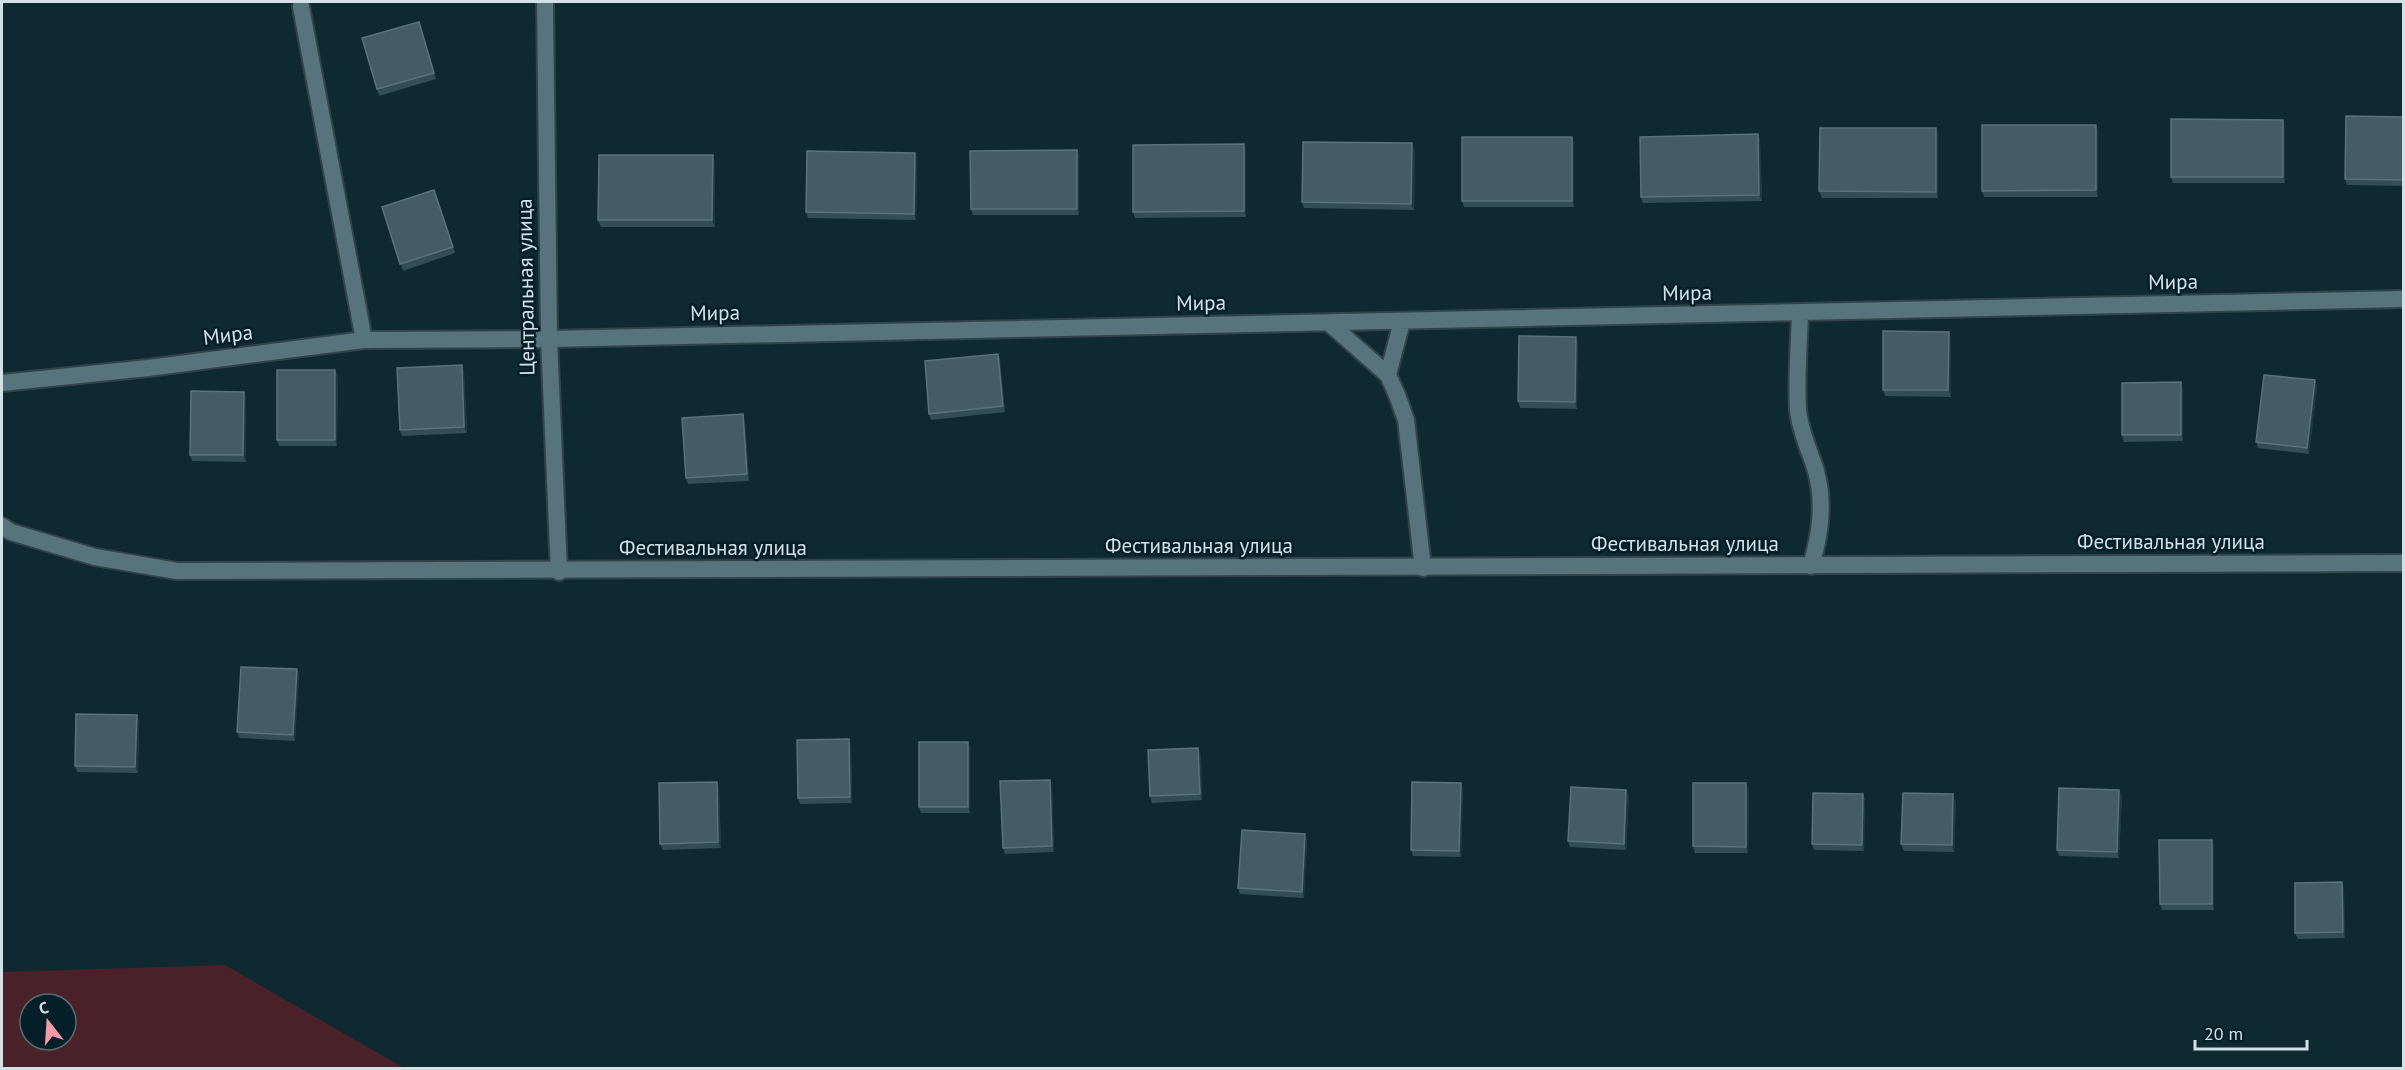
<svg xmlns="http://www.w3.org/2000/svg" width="2405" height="1070" viewBox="0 0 2405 1070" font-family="'PT Sans',sans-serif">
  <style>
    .green { fill: #4b2129; fill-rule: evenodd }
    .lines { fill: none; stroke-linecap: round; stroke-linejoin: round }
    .minor-casing { stroke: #324349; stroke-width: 20 }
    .tertiary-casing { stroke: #324349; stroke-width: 20 }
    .minor { stroke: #57737c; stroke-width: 16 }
    .tertiary { stroke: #57737c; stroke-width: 16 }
    .wall { fill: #334d55 }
    .shaded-wall { fill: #1d3840 }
    .building { fill: #445d65; stroke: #5a7279; stroke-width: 1.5 }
    .labels { text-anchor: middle; stroke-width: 5; stroke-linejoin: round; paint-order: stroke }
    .street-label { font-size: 21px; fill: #d1e1e6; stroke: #041f27 }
  </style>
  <rect width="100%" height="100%" fill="#0e2930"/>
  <path class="green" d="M225 965 404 1068H2V972ZM30 1004H66V1040H30Z"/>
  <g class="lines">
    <defs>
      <path id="minor" d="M545 2 549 339 559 572
        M301 7 364 340
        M1800 314C1799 345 1796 378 1798 410 1800 432 1810 451 1816 471 1825 504 1820 535 1811 566
        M1329 323 1388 375 1397 395 1406 420 1423 568
        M1388 375 1402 321
        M2 383 148 368 364 340 549 339 2404 299"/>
      <path id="tertiary" d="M2 526 11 532 95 557 177 571 2404 563"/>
    </defs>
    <use href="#minor" class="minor-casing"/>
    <use href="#tertiary" class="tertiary-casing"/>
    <use href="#minor" class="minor"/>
    <use href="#tertiary" class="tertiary"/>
  </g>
  <path class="wall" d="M421 28 436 79 379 96 377 89Z
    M2403 117V186L2347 185 2345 179Z
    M2285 126V183H2173L2171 177Z
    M1936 128 1938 134V198H1822L1819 191Z
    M2098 131V197H1984L1982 191Z
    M1758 134 1760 141 1762 201 1643 203 1641 197Z
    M1572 137 1574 144V207H1464L1462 201Z
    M1077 150 1079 156V215H973L971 209Z
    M1246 150V217L1135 218 1133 212Z
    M1415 150 1414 210 1304 208 1302 202Z
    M915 153 917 159 916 220 808 218 806 212Z
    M715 161V227H601L598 220Z
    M434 190 455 253 403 271 382 207Z
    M1951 338V397L1885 396 1883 390Z
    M1578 343 1577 409 1520 408 1518 401Z
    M998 354 1000 360 1005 412 931 420 929 414Z
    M335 370 338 376 337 446H279L277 440Z
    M464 371 467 433 402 436 400 430Z
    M2315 380 2317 387 2309 454 2258 448 2256 442Z
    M2183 389V441L2124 442 2122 435Z
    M244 392 246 398V462L192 461 190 455Z
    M745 421 749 481 688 484 686 478Z
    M297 669 299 676 295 741 240 738 237 732Z
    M139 721 138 773 77 772 75 766Z
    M849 739 851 745 852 803 800 804 798 798Z
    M968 742 970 748V813H921L919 807Z
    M1201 754 1202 800 1152 803 1150 796Z
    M1461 783 1463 789 1461 857 1413 856 1411 850Z
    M1052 786 1054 852 1005 854 1003 848Z
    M719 788 721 848 663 850 660 844Z
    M1749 789 1748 853H1695L1693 846Z
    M1626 790 1629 796 1626 850 1570 847 1568 841Z
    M2119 790 2122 796 2119 858 2059 856 2057 850Z
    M1863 794 1865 800 1864 851 1814 850 1812 844Z
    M1956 801 1954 852 1904 851 1901 844Z
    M1307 840 1304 898 1240 894 1238 888Z
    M2214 846V910H2162L2160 904Z
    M2344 888 2345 938 2298 939 2295 933Z"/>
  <path class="shaded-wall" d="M2283 120 2285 126V183L2283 177Z
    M2096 125 2098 131V197L2096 190Z
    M1936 128 1938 134V198L1936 192Z
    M1758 134 1760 141 1762 201 1759 195Z
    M1572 137 1574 144V207L1572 201Z
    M1412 143 1415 150 1414 210 1411 204Z
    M1244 144 1246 150V217L1244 211Z
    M1077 150 1079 156V215L1077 209Z
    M915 153 917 159 916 220 914 214Z
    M713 155 715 161V227L712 220Z
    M1949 332 1951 338V397L1948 390Z
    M1576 337 1578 343 1577 409 1575 402Z
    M998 354 1000 360 1005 412 1003 406Z
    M462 365 464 371 467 433 464 427Z
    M335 370 338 376 337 446 335 440Z
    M2315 380 2317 387 2309 454 2307 448Z
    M2181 382 2183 389V441L2181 435Z
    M244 392 246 398V462L243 455Z
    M743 414 745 421 749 481 747 474Z
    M297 669 299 676 295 741 293 735Z
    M137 715 139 721 138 773 135 767Z
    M849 739 851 745 852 803 850 797Z
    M968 742 970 748V813L968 807Z
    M1198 748 1201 754 1202 800 1200 794Z
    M1050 780 1052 786 1054 852 1052 846Z
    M717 782 719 788 721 848 718 842Z
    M1461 783 1463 789 1461 857 1459 851Z
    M1746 783 1749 789 1748 853 1746 847Z
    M1626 790 1629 796 1626 850 1624 844Z
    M2119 790 2122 796 2119 858 2117 852Z
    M1863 794 1865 800 1864 851 1862 845Z
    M1953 794 1956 801 1954 852 1952 845Z
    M1305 834 1307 840 1304 898 1302 892Z
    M2212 840 2214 846V910L2212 904Z
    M2342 882 2344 888 2345 938 2343 932Z"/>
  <path class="building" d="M419 22 434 73 377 89 362 38Z
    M2346 116 2403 117V180L2345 179Z
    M2171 119 2283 120V177H2171Z
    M1982 125H2096V190L1982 191Z
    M1820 128H1936V192L1819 191Z
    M1758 134 1759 195 1641 197 1640 137Z
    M1462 137H1572V201H1462Z
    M1303 142 1412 143 1411 204 1302 202Z
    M1244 144V211L1133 212V145Z
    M1077 150V209H971L970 151Z
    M807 151 915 153 914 214 806 212Z
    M599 155H713L712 220H598Z
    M434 190 453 247 400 264 382 207Z
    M1883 331 1949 332 1948 390H1883Z
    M1519 336 1576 337 1575 402 1518 401Z
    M998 354 1003 406 929 414 925 361Z
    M462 365 464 427 400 430 397 368Z
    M277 370H335V440H277Z
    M2264 375 2315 380 2307 448 2256 442Z
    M2181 382V435H2122V383Z
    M191 391 244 392 243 455H190Z
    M743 414 747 474 686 478 682 418Z
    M241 667 297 669 293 735 237 732Z
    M76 714 137 715 135 767 75 766Z
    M849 739 850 797 798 798 797 740Z
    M919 742H968V807H919Z
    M1198 748 1200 794 1150 796 1148 750Z
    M1050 780 1052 846 1003 848 1000 781Z
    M717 782 718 842 660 844 659 783Z
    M1412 782 1461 783 1459 851 1411 850Z
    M1693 783H1746V847L1693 846Z
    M1571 787 1626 790 1624 844 1568 841Z
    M2059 788 2119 790 2117 852 2057 850Z
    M1813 793 1863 794 1862 845 1812 844Z
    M1903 793 1953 794 1952 845 1901 844Z
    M1242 830 1305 834 1302 892 1238 888Z
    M2159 840H2212V904H2160Z
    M2342 882 2343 932 2295 933V883Z"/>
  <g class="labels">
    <g class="street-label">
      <text transform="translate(2173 282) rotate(-1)" y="7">Мира</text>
      <text transform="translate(526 287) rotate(-91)" y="7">Центральная улица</text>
      <text transform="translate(1687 293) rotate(-1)" y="7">Мира</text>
      <text transform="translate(1201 303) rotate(-1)" y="7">Мира</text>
      <text transform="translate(715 313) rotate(-1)" y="7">Мира</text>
      <text transform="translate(228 335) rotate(-7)" y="7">Мира</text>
      <text x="2171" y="549">Фестивальная улица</text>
      <text x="1685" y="551">Фестивальная улица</text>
      <text x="1199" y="553">Фестивальная улица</text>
      <text x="713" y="555">Фестивальная улица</text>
    </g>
  </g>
  <rect width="2405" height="1070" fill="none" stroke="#d1e1e6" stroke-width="6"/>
  <g transform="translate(48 1022) rotate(343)"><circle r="28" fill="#041f27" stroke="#566d73" stroke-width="1.5"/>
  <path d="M0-4.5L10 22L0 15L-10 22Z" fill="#f39aa7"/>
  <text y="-9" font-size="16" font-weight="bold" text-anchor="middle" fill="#d1e1e6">С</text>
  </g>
  <path d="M2195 1040v9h112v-9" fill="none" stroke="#d1e1e6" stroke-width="3"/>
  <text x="2204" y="1040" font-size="18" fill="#d1e1e6" stroke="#041f27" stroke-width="4.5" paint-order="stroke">20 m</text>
</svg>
